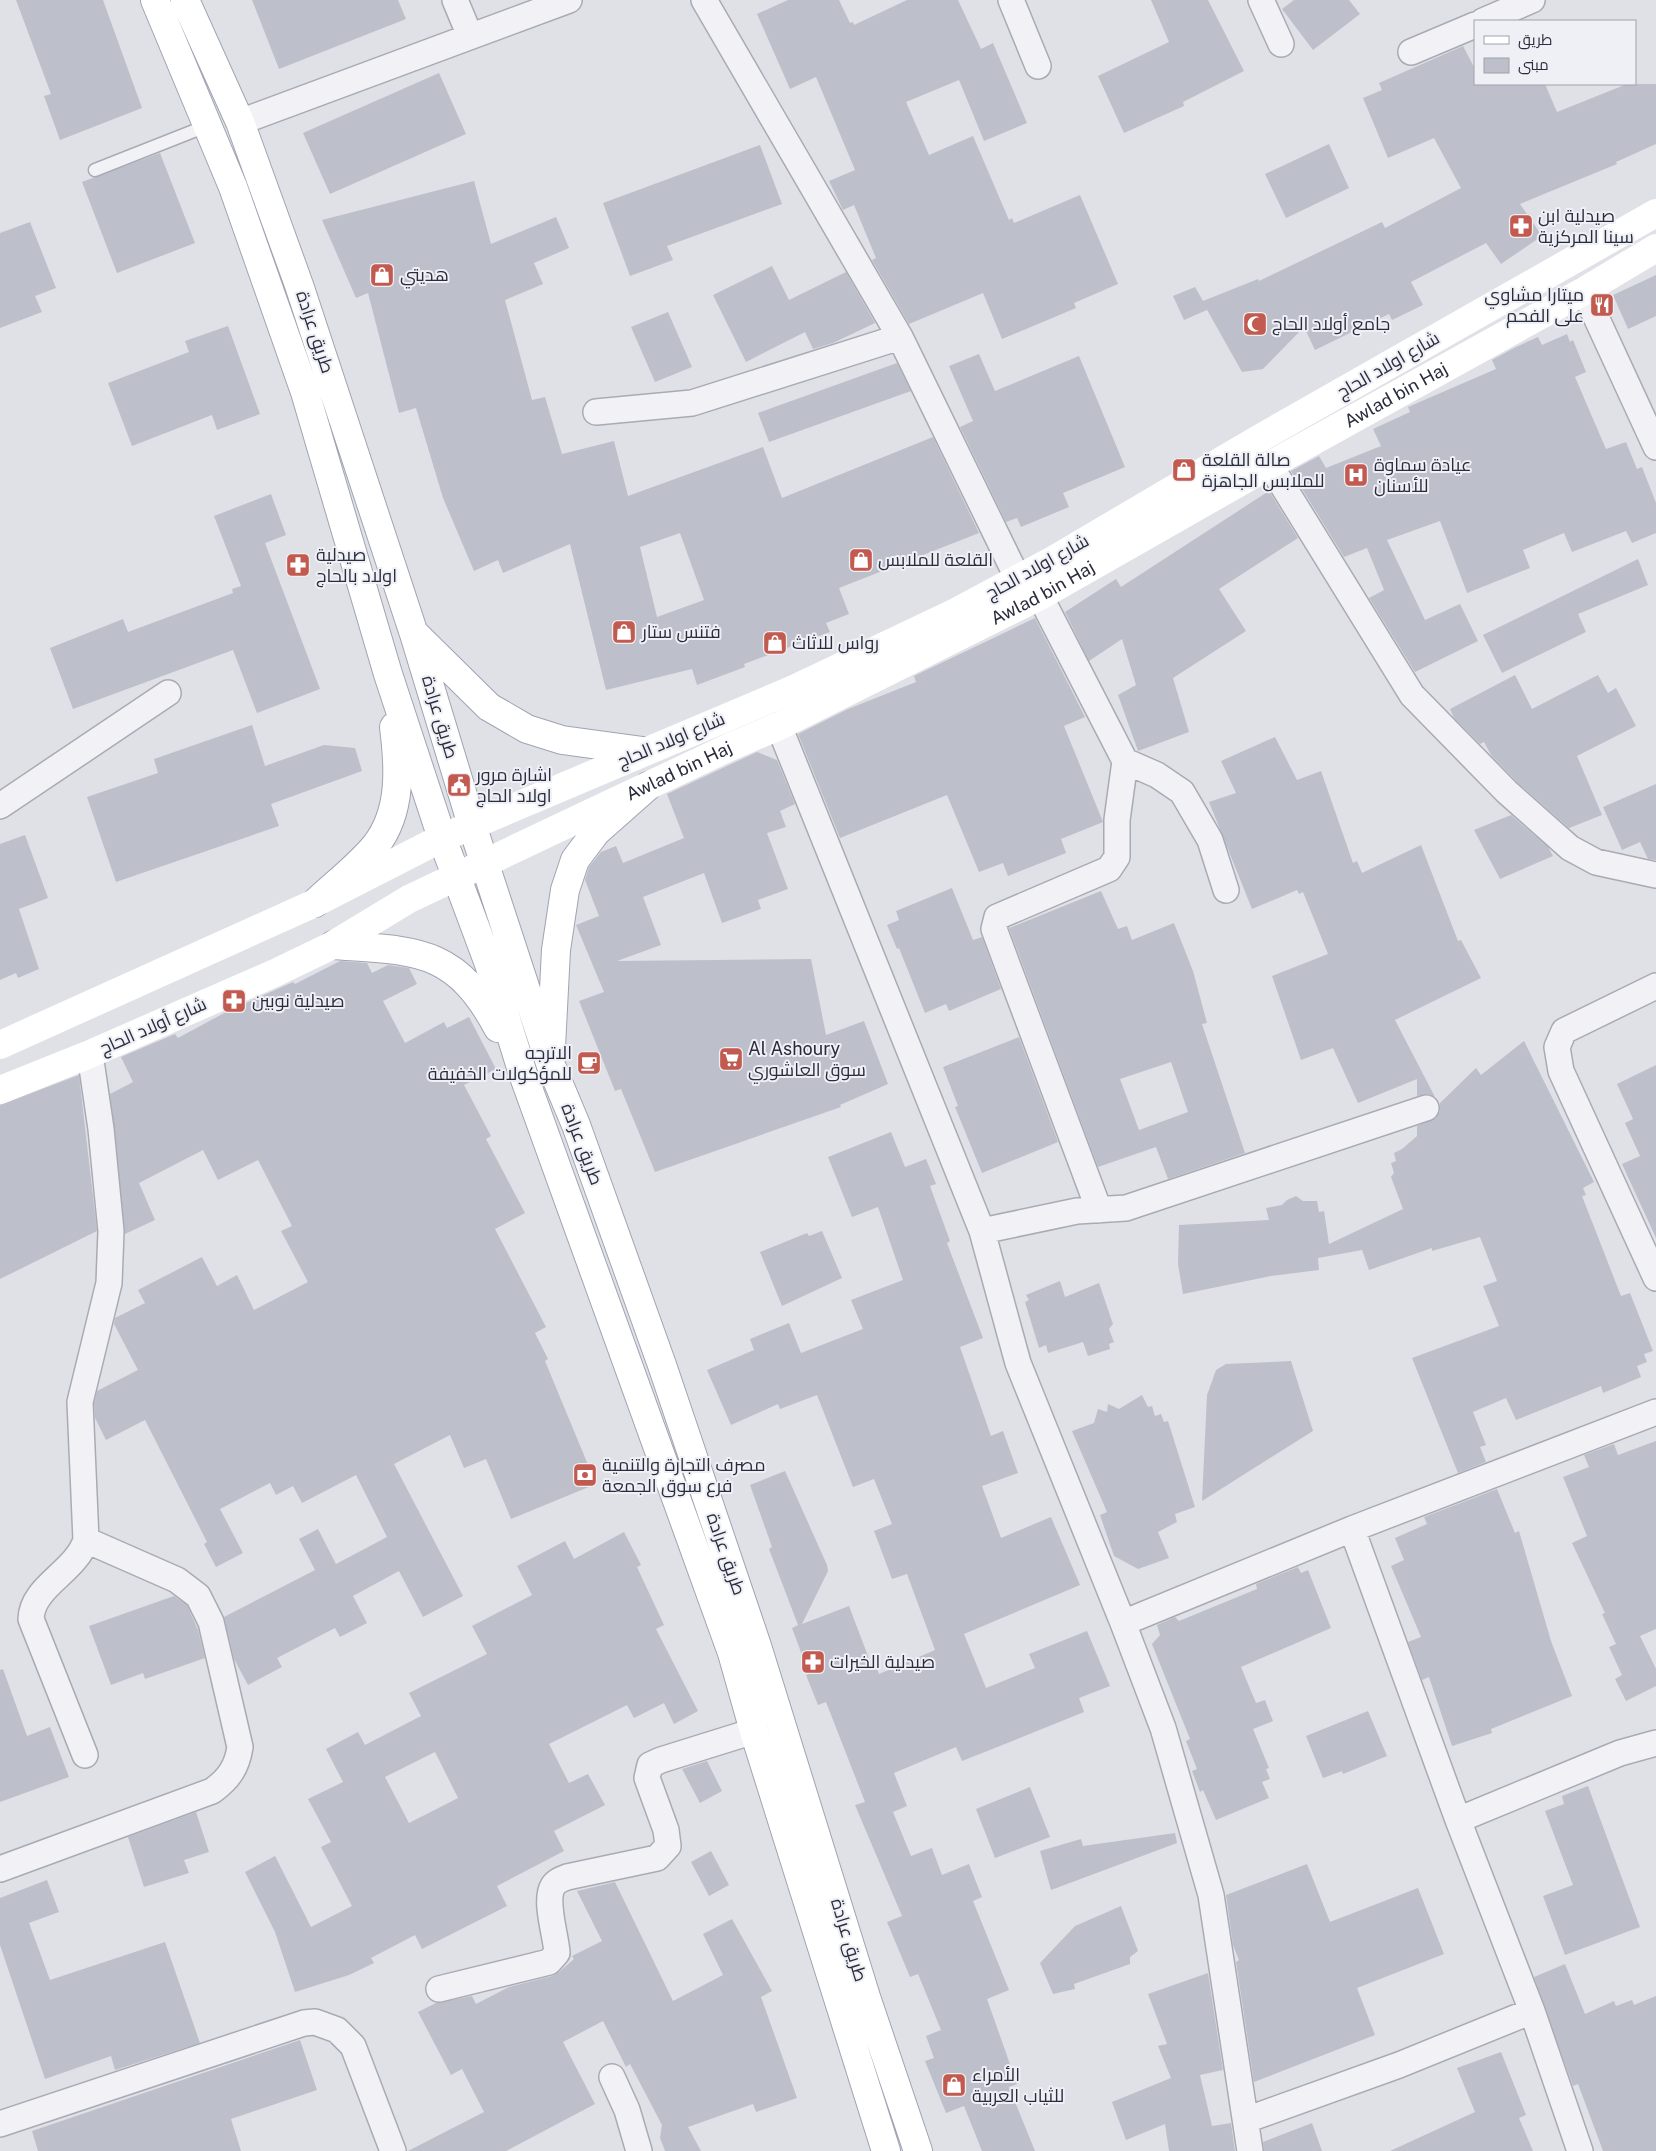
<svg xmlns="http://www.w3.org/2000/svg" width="1656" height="2151" viewBox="0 0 1656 2151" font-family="'Public Sans',Cairo,sans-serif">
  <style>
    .building { fill: #bdbfca; fill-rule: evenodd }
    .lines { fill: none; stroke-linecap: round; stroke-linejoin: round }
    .lane-casing { stroke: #a9abb4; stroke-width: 15 }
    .street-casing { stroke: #a9abb4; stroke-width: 28 }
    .primary-casing { stroke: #a0a3b2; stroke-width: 30 }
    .lane { stroke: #f2f2f6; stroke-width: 12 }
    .street { stroke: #f2f2f6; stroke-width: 25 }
    .secondary { stroke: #fff; stroke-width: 28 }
    .primary { stroke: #fff; stroke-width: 28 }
    .labels { text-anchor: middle; stroke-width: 4; stroke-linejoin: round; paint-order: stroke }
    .poi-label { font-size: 18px; fill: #2a2c3d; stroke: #eff0f5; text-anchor: start }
    .street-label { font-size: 18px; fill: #2a2c3d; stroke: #eff0f5 }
  </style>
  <rect width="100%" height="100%" fill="#e0e1e7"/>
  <path class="building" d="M16 0H103L142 108 60 140 44 96 51 94Z
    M252 0H398L406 19 279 69Z
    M788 0H839L850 23 853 22 854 25 907 0H958L981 49 993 43 1027 123 984 141 959 80 906 102 929 155 973 136 1009 220 1012 218 1014 223 1080 195 1118 284 1074 303 1076 308 1002 339 983 293 909 324 872 260 876 258 854 205 843 210 829 181 855 170 816 77 790 89 757 14Z
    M1151 0H1208L1244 71 1183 102 1184 106 1124 133 1098 76 1169 42Z
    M1294 0H1349L1360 14 1313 50 1282 9Z
    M1463 46 1475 69V84H1545L1557 112 1627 84H1656V144L1616 162 1617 164 1520 204 1542 236 1501 264 1486 243 1411 282 1423 305 1392 320 1389 314 1315 350 1304 327 1263 369 1242 372 1206 308 1207 310 1184 320 1173 296 1195 287 1203 301 1258 279 1259 281 1382 222 1385 228 1461 188 1434 138 1388 158 1363 98 1382 90 1379 83Z
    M439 73 466 134 330 194 303 133Z
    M1329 144 1349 188 1286 218 1265 174Z
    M760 145 782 204 667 246 673 260 630 276 603 203Z
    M160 153 195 243 117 273 82 182Z
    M474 181 491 244 556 217 569 248 534 263 543 284 505 300 532 400 545 397 562 454 614 441 628 496 763 447 782 498 933 437 979 533 839 588 849 614 826 623 830 632 744 664 745 667 697 685 692 669 606 690 570 544 503 573 498 560 474 571 443 498 416 408 399 413 368 293 356 298 322 220ZM680 533 704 600 657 617 640 547Z
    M30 222 56 288 35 296 42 312 0 328V233Z
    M772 266 789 300 846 272 875 323 833 343 813 349 805 332 746 362 713 295Z
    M1656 275V316L1628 329 1613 295Z
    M668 312 692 367 655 382 631 327Z
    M228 326 260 414 217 430 212 415 132 446 108 383 189 352 185 341Z
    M1567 334 1570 342 1573 340 1586 372 1575 377 1606 449 1626 442 1637 469 1642 467 1656 503V533L1632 543 1626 531 1572 552 1564 533 1523 550 1530 568 1467 593 1440 521 1387 540 1425 620 1460 604 1478 641 1415 672 1369 598 1384 590 1367 548 1344 557 1291 471 1319 456 1326 468 1381 446 1373 429 1410 412 1408 407 1496 369 1492 360 1516 347 1538 337 1542 345Z
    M979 354 995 391 1079 356 1125 467 1063 493 1069 507 1021 527 1017 518 1006 522 960 427 973 421 949 366Z
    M897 363 911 391 769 442 758 413Z
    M1269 491 1298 538 1219 589 1246 631 1173 678 1189 732 1138 751 1118 695 1136 685 1122 639 1089 661 1065 612 1116 579 1121 587Z
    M271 494 286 535 265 543 320 689 257 713 233 650 73 709 50 648 123 619 128 632 233 593 232 589 241 586 214 516Z
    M1638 559 1648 585 1578 614 1586 632 1502 673 1483 635Z
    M1035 618 1085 717 1064 726 1103 822 1061 839 1066 853 1008 876 1003 863 979 872 947 795 840 838 798 734 848 709 916 682 914 676Z
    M1515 675 1532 709 1598 675 1608 693 1616 688 1636 726 1577 756 1602 815 1569 828 1517 782 1491 755 1484 742 1480 744 1454 718 1450 709Z
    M252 725 265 766 324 745 355 748 362 771 271 804 279 826 116 882 87 797 158 773 154 759Z
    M1275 737 1297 780 1321 771 1353 863 1357 861 1362 873 1421 845 1458 941 1461 940 1481 978 1395 1020 1435 1097 1428 1094 1417 1096V1079L1358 1103 1333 1048 1301 1060 1272 976 1328 954 1303 892 1299 894 1297 890 1252 909 1209 802 1236 793 1221 761Z
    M757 752 777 760 795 804 780 811 786 827 767 833 788 889 758 900 761 909 722 923 704 873 643 897 661 945 617 961 811 959 826 1035 864 1021 888 1084 840 1105 841 1107 655 1172 621 1089 615 1091 579 1001 604 992 576 925 599 916 585 880 589 867 601 852 616 846 623 863 684 838 667 794Z
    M1656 784V860L1648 859 1640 842 1622 850 1603 807Z
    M1511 815 1548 847 1553 856 1500 879 1474 830Z
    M25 835 48 898 19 909 39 969 18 978 16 973 0 980V844Z
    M952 888 973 940 982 937 1001 989 949 1011 946 1004 925 1013 899 948 897 949 887 925 899 920 896 911Z
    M1101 891 1118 929 1127 926 1132 940 1174 923 1193 971 1207 1023 1202 1024 1245 1153 1168 1179 1156 1147 1098 1167 1009 928ZM1171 1062 1188 1112 1139 1130 1120 1079Z
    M340 961 367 963 372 973 388 965 409 968 417 984 383 1001 405 1043 444 1022 447 1028 469 1017 496 1069 464 1085 491 1136 486 1139 525 1213 495 1229 546 1327 535 1333 548 1359 545 1361 596 1484 511 1519 486 1459 464 1468 450 1435 394 1464 463 1596 423 1617 399 1571 353 1596 367 1623 340 1637 335 1628 277 1658 282 1667 248 1685 234 1659 224 1617 315 1570 299 1539 318 1529 336 1564 387 1537 356 1475 302 1503 293 1486 276 1495 270 1483 220 1509 243 1553 216 1567 204 1544 207 1542 145 1420 106 1440 95 1418 94 1403 97 1391 138 1370 114 1324 115 1318 145 1303 138 1290 202 1257 217 1286 237 1275 254 1310 308 1282 281 1231 292 1226 258 1160 218 1180 203 1150 139 1183 155 1220 125 1234 110 1094 133 1082 121 1057 175 1034 178 1038 228 1011 293 982 295 984Z
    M1019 1037 1058 1142 982 1173 955 1107 958 1106 943 1067Z
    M1524 1041 1594 1182 1583 1188 1586 1195 1582 1196 1621 1296 1630 1293 1653 1351 1644 1354 1647 1362 1637 1366 1641 1377 1603 1393 1601 1386 1516 1420 1506 1398 1473 1412 1486 1445 1480 1447 1486 1462 1458 1473 1412 1358 1499 1326 1483 1286 1497 1281 1480 1237 1432 1251V1248L1369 1270 1362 1250 1318 1258 1319 1270 1271 1276 1183 1294 1178 1264 1179 1225 1269 1220 1266 1208 1282 1205 1287 1200 1296 1196 1303 1201H1317L1319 1212 1324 1211 1329 1244 1403 1209 1391 1177 1394 1173 1391 1163 1396 1161 1394 1153 1402 1149 1417 1136V1126L1436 1118 1440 1111V1103L1476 1068 1481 1075Z
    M1656 1065V1238L1622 1164 1640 1156 1625 1123 1633 1119 1617 1084Z
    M79 1075 97 1231 0 1279V1105Z
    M891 1132 905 1167 926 1159 936 1184 930 1186 950 1241 947 1243 983 1338 960 1347 991 1436 1003 1431 1018 1473 982 1486 1001 1538 1051 1517 1080 1585 964 1634 986 1688 1035 1668 1029 1654 1087 1631 1110 1686 1079 1698 1084 1712 1005 1744 962 1761 956 1747 894 1773 907 1806 893 1812 911 1856 932 1848 942 1875 969 1864 982 1897 973 1901 1009 1990 987 1999 1017 2084 1009 2087 1035 2151H982L964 2106 946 2113 925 2061 934 2058 926 2036 941 2030 918 1974 910 1977 887 1922 902 1916 855 1805 865 1802 826 1702 818 1705 806 1675 809 1674 792 1628 798 1625 769 1549 772 1547 750 1485 785 1471 827 1565 828 1571 802 1624 849 1606 871 1664 875 1663 879 1674 935 1650 907 1574 892 1579 874 1531 892 1524 874 1479 853 1487 817 1395 780 1409 778 1404 731 1425 707 1370 754 1350 750 1339 789 1323 801 1353 863 1329 851 1300 903 1280 878 1207 852 1217 828 1157Z
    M822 1231 842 1278 782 1306 760 1252 807 1233 809 1236Z
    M1060 1281 1065 1297 1099 1283 1113 1324 1109 1329 1114 1342 1109 1344 1110 1349 1088 1356 1083 1342 1048 1353 1046 1345 1039 1348 1025 1302 1029 1300 1026 1295Z
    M1291 1361 1313 1431 1202 1501 1207 1395 1216 1370 1226 1364Z
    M1142 1395 1148 1407 1152 1406 1155 1416 1161 1414 1164 1422 1168 1421 1195 1507 1175 1514 1177 1522 1158 1532 1169 1558 1138 1569 1114 1556 1100 1515 1107 1512 1072 1431 1094 1423 1098 1409 1107 1412 1108 1404 1119 1409Z
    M1656 1441V1629L1640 1636 1656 1669V1686L1626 1701 1615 1679 1622 1675 1609 1647 1616 1644 1602 1614 1605 1613 1572 1543 1587 1536 1563 1477 1589 1467 1584 1455 1614 1444 1618 1455Z
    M1497 1489 1515 1533 1519 1531 1551 1641 1572 1696 1491 1729 1492 1733 1452 1746 1429 1677 1422 1680 1408 1642 1421 1637 1391 1566 1404 1560 1395 1538 1427 1524 1424 1517Z
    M624 1532 641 1565 637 1567 664 1625 656 1629 698 1711 674 1724 664 1703 634 1718 627 1705 549 1744 569 1783 588 1774 605 1805 554 1831 564 1851 497 1886 507 1906 422 1949 415 1935 371 1958 374 1963 349 1975 295 1992 275 1932 245 1872 275 1856 311 1927 352 1906 321 1847 331 1842 308 1799 343 1782 326 1749 358 1732 365 1745 421 1716 409 1693 487 1654 472 1626 532 1595 517 1566 565 1541 574 1559ZM435 1752 458 1798 409 1823 385 1777Z
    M1298 1567 1301 1573 1308 1570 1331 1628 1241 1667 1256 1703 1265 1700 1273 1721 1253 1729 1269 1768 1266 1769 1270 1779 1262 1782 1269 1798 1216 1820 1203 1790 1200 1792 1192 1771 1197 1769 1186 1741 1190 1739 1152 1644 1160 1635 1157 1625 1175 1617 1179 1621 1257 1589 1256 1584Z
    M174 1596 187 1605 191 1614 198 1630 205 1658 145 1679 143 1673 111 1685 89 1626Z
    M3 1669 27 1736 50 1727 69 1777 0 1802V1670Z
    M1368 1711 1387 1756 1343 1774 1342 1771 1323 1778 1306 1736Z
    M707 1761 722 1791 700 1803 682 1769Z
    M1588 1786 1640 1927 1565 1955 1543 1896 1573 1885 1545 1811 1564 1804 1562 1796Z
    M1030 1787 1050 1837 995 1858 976 1809Z
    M196 1812 209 1852 184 1860 189 1873 144 1887 128 1837Z
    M1175 1833 1177 1843 1051 1890 1040 1851 1081 1839 1083 1846Z
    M711 1851 729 1885 709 1896 691 1862Z
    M1307 1864 1330 1922 1418 1888 1444 1954 1357 1988 1375 2035 1254 2082 1236 1962 1239 1960 1233 1945 1226 1895Z
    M47 1880 59 1912 29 1923 50 1980 165 1942 200 2043 115 2070 111 2056 45 2079 0 1945V1898Z
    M615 1882 673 2001 723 1975 703 1934 732 1919 772 1991 761 1997 797 2098 756 2112 753 2104 688 2127 701 2151H665L660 2138 662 2125 630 2064 626 2067 603 2021 563 2042 595 2104 506 2151H408L484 2112 462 2069 451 2075 418 2012 436 2003 472 1996 476 2004 509 1987 552 1976 559 1972 574 1959 572 1956 602 1941 577 1891Z
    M1121 1906 1138 1951 1130 1957V1964L1074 1984 1075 1989 1053 1994 1040 1963 1075 1926Z
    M1565 1964 1585 2014 1614 2001 1616 2006 1632 2000 1634 2005 1656 1996V2151H1603L1578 2084 1573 2086 1570 2078 1534 1977Z
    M1208 1973 1223 2070 1200 2075 1212 2126 1231 2123 1235 2151H1169L1165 2124 1126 2140 1112 2102 1171 2078 1158 2046 1167 2044 1148 1994Z
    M300 2040 317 2090 231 2119 241 2151H38L32 2131Z
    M1501 2052 1526 2115 1519 2118 1533 2151H1390L1475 2112 1457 2068Z
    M1312 2123 1322 2151H1264L1263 2142Z"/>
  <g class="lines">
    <defs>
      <path id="lane" d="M95 170 209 125"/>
      <path id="street" d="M455 0 470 36
        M704 0 900 337 1018 579
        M1011 0 1038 66
        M1261 0 1281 44
        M1483 21 1532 0
        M1411 52 1475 25
        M240 122 569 0
        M1584 291 1656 447
        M596 412 692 403 900 337
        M1270 465 1412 695 1507 792 1570 848 1596 862 1656 875
        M1040 596 1125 761 1117 820V857L1109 869 997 917 994 929 1099 1210
        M779 726 982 1231 1018 1363 1123 1623 1163 1728 1211 1895 1250 2151
        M1125 761 1157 775 1182 792 1210 840 1226 890
        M0 806 168 693
        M1656 986 1564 1031 1557 1047 1561 1071 1656 1278
        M982 1231 1077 1211 1126 1208 1426 1108
        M1352 1529 1458 1820 1532 2011 1580 2151
        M1123 1623 1352 1529 1656 1412
        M85 1755 31 1619C32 1586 76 1572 86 1540L80 1402 109 1283 111 1231 101 1129 90 1054
        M1458 1820 1620 1753 1656 1743
        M0 1869 212 1791C229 1779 237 1767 240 1747L211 1622 198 1596 177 1580 86 1540
        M439 1989 549 1962 557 1953C556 1935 544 1901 553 1886 556 1881 562 1879 567 1877L657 1858 668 1846 666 1830 647 1778 650 1765 661 1760 754 1731
        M612 2077 627 2110 639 2151
        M1246 2120 1399 2065 1532 2011
        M0 2124 304 2023 315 2022 337 2030 353 2046 393 2151"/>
      <path id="primary" d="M155 0 233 187 305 392 388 674 442 838 489 964 523 1074 732 1653 754 1731 886 2151
        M185 0 240 122 299 285 414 634 472 825 550 1063 576 1125 662 1365 757 1646 866 1997 918 2151
        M415 634 489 707 527 729 562 740 643 751
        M315 903C335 884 359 866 376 845 402 811 399 767 394 727
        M333 945C415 951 455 947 498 1028
        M551 1047 556 950 565 890 575 860 596 832 648 786"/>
    </defs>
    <use href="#lane" class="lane-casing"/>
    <use href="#street" class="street-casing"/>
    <use href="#primary" class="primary-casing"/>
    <use href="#lane" class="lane"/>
    <use href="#street" class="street"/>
    <g class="secondary">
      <path d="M0 1045 315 903 442 838 794 689 952 614 1053 560 1255 441 1656 213"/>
      <path id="s1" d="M0 1090 90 1054 275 973 333 945 409 899 732 746 779 726 1040 596 1270 465 1584 291 1656 248"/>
    </g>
    <use href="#primary" class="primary"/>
  </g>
  <defs>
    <symbol id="pharmacy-square" viewBox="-11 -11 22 22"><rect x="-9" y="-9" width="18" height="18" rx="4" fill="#c25a4f" stroke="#eff0f5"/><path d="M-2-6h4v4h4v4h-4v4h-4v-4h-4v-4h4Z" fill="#fff"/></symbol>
    <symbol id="shop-square" viewBox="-11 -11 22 22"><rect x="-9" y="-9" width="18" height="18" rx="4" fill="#c25a4f" stroke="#eff0f5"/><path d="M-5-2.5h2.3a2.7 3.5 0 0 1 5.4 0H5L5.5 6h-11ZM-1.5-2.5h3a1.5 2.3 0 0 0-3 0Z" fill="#fff"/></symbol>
    <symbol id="restaurant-square" viewBox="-11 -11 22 22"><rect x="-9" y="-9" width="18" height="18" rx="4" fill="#c25a4f" stroke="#eff0f5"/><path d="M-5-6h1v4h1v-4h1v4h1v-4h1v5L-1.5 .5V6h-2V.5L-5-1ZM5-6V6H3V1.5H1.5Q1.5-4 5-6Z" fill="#fff"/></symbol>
    <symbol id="mosque-square" viewBox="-11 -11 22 22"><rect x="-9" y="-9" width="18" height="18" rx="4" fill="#c25a4f" stroke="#eff0f5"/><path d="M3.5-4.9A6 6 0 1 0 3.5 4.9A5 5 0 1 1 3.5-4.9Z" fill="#fff"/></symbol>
    <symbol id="hospital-square" viewBox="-11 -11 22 22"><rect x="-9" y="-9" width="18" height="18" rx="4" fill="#c25a4f" stroke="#eff0f5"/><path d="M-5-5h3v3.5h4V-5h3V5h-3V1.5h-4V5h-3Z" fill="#fff"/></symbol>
    <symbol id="civic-square" viewBox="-11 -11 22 22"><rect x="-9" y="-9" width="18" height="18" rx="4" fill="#c25a4f" stroke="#eff0f5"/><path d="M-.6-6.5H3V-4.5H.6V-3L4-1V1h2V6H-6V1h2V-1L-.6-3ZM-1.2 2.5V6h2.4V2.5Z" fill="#fff"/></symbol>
    <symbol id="supermarket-square" viewBox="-11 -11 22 22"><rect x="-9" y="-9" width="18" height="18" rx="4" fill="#c25a4f" stroke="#eff0f5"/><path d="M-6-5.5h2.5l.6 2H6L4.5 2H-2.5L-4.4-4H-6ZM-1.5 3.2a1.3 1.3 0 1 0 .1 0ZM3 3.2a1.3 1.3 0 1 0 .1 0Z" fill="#fff"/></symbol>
    <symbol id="cafe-square" viewBox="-11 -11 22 22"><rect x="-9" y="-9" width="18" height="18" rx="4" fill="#c25a4f" stroke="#eff0f5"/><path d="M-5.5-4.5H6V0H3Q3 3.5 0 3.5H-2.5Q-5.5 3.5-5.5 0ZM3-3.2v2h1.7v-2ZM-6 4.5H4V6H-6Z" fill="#fff"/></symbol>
    <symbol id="bank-square" viewBox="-11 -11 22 22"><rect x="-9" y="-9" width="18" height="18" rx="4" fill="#c25a4f" stroke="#eff0f5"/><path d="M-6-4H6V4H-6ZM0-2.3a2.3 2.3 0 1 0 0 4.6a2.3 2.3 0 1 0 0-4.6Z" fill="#fff"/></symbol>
  </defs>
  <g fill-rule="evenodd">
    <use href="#pharmacy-square" x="1507" y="212" width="28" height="28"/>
    <use href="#shop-square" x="368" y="261" width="28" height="28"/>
    <use href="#restaurant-square" x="1588" y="291" width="28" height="28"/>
    <use href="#mosque-square" x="1241" y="310" width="28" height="28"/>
    <use href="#shop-square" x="1170" y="456" width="28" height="28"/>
    <use href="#hospital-square" x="1342" y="461" width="28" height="28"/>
    <use href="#shop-square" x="847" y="546" width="28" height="28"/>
    <use href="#pharmacy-square" x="284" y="551" width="28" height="28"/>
    <use href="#shop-square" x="610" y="618" width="28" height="28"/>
    <use href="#shop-square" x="761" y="629" width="28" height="28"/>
    <use href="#civic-square" x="445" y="771" width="28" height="28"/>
    <use href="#pharmacy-square" x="220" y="987" width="28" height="28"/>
    <use href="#supermarket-square" x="717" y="1045" width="28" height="28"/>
    <use href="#cafe-square" x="575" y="1049" width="28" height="28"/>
    <use href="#bank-square" x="571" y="1461" width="28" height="28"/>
    <use href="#pharmacy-square" x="799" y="1648" width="28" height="28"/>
    <use href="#shop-square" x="940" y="2071" width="28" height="28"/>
  </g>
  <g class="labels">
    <g class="poi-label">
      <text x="1538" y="222">صيدلية ابن<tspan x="1538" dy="21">سينا المركزية</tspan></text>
      <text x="400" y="281">هديتي</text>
      <text x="1584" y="301" text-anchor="end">ميتارا مشاوي<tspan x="1584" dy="21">على الفحم</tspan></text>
      <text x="1272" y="330">جامع أولاد الحاج</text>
      <text x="1202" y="466">صالة القلعة<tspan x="1202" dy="21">للملابس الجاهزة</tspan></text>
      <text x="1374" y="471">عيادة سماوة<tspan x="1374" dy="21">للأسنان</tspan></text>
      <text x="316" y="561">صيدلية<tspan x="316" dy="21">اولاد بالحاج</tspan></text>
      <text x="878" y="566">القلعة للملابس</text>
      <text x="642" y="638">فتنس ستار</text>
      <text x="792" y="649">رواس للاثاث</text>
      <text x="476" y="781">اشارة مرور<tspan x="476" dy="21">اولاد الحاج</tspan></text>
      <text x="252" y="1007">صيدلية نوبين</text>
      <text x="748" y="1055">Al Ashoury<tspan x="748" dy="21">سوق العاشوري</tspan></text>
      <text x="572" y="1059" text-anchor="end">الاترجه<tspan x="572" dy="21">للمؤكولات الخفيفة</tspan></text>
      <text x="602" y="1471">مصرف التجارة والتنمية<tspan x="602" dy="21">فرع سوق الجمعة</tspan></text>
      <text x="830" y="1668">صيدلية الخيرات</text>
      <text x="972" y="2081">الأمراء<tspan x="972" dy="21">للثياب العربية</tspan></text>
    </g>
    <g class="street-label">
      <text transform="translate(315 332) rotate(72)" y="6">طريق عرادة</text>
      <text transform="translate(1388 365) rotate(-30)" y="6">شارع اولاد الحاج</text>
      <text dy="6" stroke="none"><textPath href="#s1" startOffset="1561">Awlad bin Haj</textPath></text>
      <text transform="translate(1037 567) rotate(-29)" y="6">شارع اولاد الحاج</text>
      <text dy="6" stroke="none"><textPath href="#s1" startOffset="1156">Awlad bin Haj</textPath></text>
      <text transform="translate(440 717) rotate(73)" y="6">طريق عرادة</text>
      <text transform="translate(671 740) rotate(-23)" y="6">شارع اولاد الحاج</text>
      <text dy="6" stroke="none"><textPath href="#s1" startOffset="751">Awlad bin Haj</textPath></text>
      <text transform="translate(153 1026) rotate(-24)" y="6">شارع أولاد الحاج</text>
      <text transform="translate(582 1144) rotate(69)" y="6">طريق عرادة</text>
      <text transform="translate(726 1554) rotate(71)" y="6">طريق عرادة</text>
      <text transform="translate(849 1940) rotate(73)" y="6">طريق عرادة</text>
    </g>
  </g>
  <rect x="1474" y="20" width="162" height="65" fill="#eff0f5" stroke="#a0a2ab"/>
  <rect x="1484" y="36" width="25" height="8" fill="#ffffff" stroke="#a0a2ab"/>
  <text x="1518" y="45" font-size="15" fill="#2a2c3d">طريق</text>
  <rect x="1484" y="58" width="25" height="15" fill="#bdbfca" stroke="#a0a2ab"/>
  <text x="1518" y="70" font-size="15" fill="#2a2c3d">مبنى</text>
</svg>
